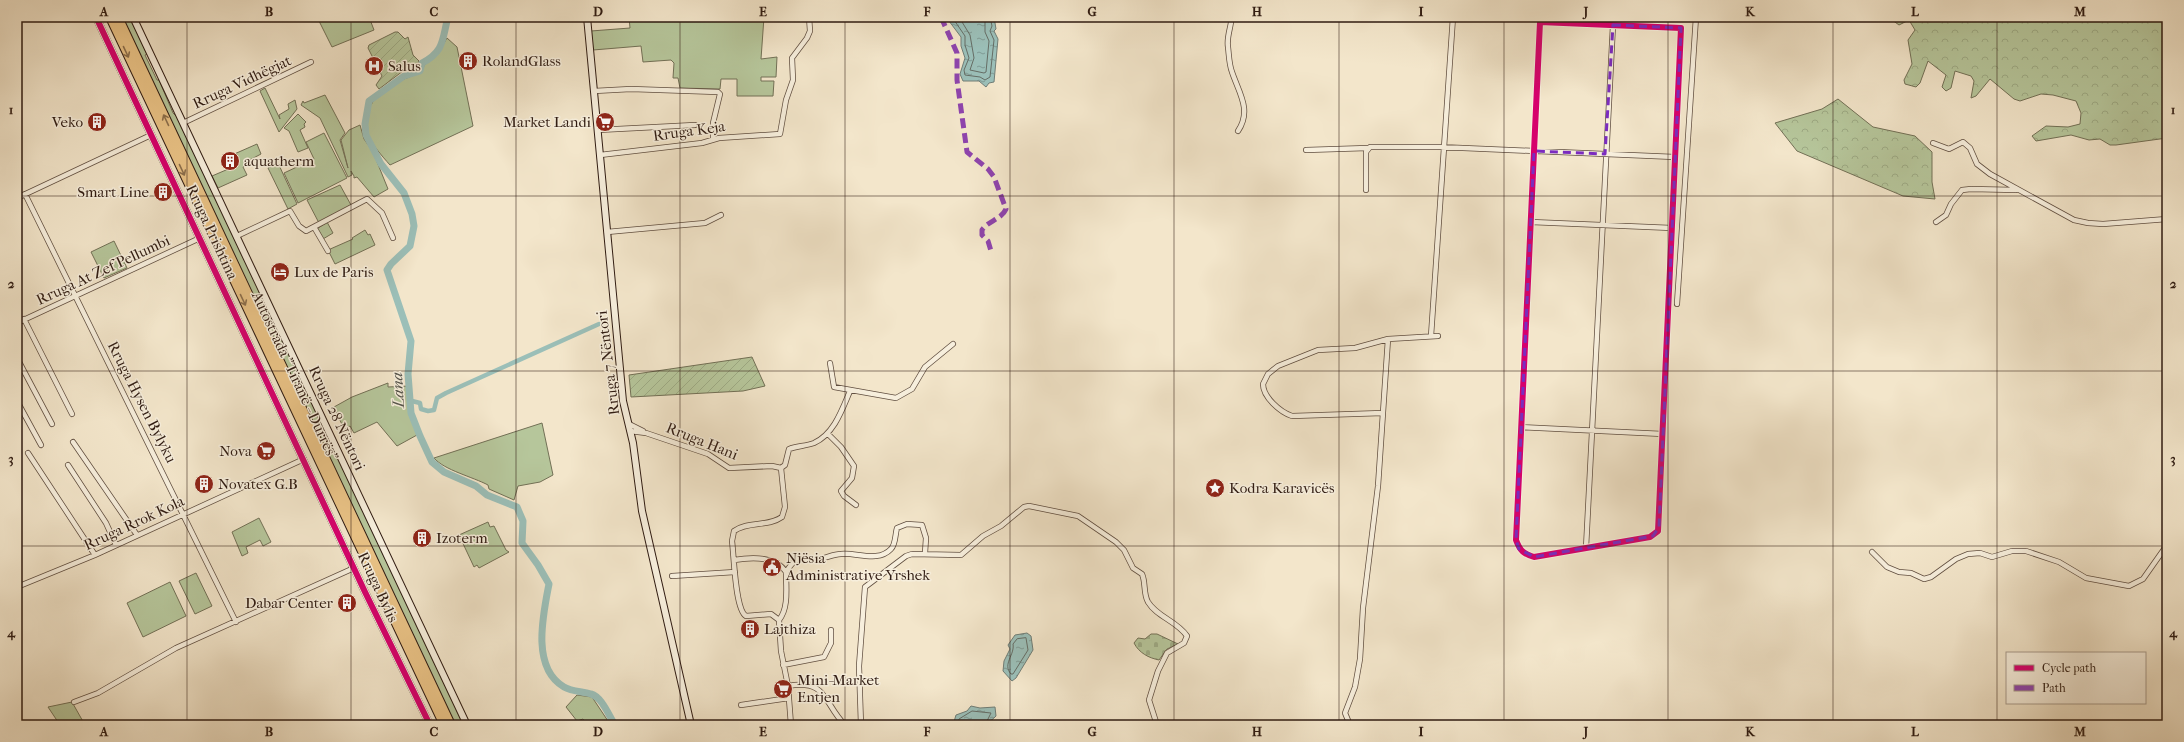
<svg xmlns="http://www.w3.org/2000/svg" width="2184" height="742" viewBox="0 0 2184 742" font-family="'IM FELL French Canon',serif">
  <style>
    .grass { fill: #b6c69b; stroke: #727056 }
    .forest { fill: url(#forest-crowns); stroke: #727056 }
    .cemetery { fill: url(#cemetery-stones); stroke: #727056 }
    .garden { fill: url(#garden-furrows); stroke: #727056 }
    .water { fill: url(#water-ripples); stroke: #707d76 }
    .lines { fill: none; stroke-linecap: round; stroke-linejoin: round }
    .shore { stroke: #656d65; stroke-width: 1 }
    .canal { stroke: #9bbfb8; stroke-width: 4.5 }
    .river { stroke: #9bbfb8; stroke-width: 7 }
    .minor-casing { stroke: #604e40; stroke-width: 6 }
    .secondary-casing { stroke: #2f1b12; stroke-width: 8 }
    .motorway-casing { stroke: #2f1b12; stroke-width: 10 }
    .minor { stroke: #f7efdd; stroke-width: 4.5 }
    .secondary { stroke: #f7efdd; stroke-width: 6 }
    .motorway { stroke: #eac386; stroke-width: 8 }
    .quiet { stroke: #8e44ad; stroke-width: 5; stroke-dasharray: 10 5; stroke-linecap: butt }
    .cycleway-casing { stroke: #f7efdd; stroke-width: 8 }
    .cycleway { stroke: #d6006c; stroke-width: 6 }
    .oneway { stroke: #8c6f4c }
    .marked { fill: none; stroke: #7b2cbf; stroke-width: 3; stroke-dasharray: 8 5; stroke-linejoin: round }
    .grid { fill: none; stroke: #2f1b12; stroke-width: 1; stroke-opacity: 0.55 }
    .labels { text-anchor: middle; stroke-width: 3; stroke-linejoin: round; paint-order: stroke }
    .poi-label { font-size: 15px; fill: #2f1b12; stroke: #f7efdd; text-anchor: start }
    .street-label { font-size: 15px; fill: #2f1b12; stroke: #f7efdd }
    .water-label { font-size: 16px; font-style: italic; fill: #55544c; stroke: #f7efdd }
    .neatline { fill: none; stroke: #2f1b12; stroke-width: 1.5 }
    .grid-label { font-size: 13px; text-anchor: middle; font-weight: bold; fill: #2f1b12 }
  </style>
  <defs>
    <pattern id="forest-crowns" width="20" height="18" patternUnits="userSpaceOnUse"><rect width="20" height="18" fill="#b6c69b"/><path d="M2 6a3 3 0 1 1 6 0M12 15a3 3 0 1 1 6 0" fill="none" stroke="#9daa84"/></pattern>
    <pattern id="cemetery-stones" width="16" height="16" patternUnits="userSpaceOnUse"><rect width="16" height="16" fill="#b6c69b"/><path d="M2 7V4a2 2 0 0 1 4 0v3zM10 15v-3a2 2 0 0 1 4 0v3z" fill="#9daa84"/></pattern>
    <pattern id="garden-furrows" width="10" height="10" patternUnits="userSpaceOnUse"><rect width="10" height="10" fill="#b6c69b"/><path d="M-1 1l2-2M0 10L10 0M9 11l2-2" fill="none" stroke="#9daa84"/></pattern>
    <pattern id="water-ripples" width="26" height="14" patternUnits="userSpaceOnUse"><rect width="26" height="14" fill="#9bbfb8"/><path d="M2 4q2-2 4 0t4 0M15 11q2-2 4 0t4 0" fill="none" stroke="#7f9a94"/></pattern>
  </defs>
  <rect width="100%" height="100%" fill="#f3e6cb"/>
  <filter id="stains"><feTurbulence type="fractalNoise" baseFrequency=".005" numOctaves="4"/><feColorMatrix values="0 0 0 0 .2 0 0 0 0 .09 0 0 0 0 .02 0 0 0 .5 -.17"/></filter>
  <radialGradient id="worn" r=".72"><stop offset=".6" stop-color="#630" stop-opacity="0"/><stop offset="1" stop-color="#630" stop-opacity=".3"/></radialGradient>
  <path class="grass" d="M120 17H130L147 54 145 55 157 80H159L173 113 177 117 464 725H454L309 416 308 410 296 389Z
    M317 17H369L374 30 332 47Z
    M629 17H764L761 59 777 57 776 77H761V81H774L773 96H737V79H721L720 89 680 88 678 78H673L674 63 671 60 643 62 641 46 593 50 591 31 630 28Z
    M447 38 457 47 473 126 390 165C382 156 372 145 368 134 356 101 395 81 420 73 425 60 439 54 447 38Z
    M265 88 280 119 279 115 289 109 288 104 295 100 297 109 279 132 260 91Z
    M325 95 345 133 340 140 348 168 341 140 349 130 360 125 364 139 373 152 388 189 374 197 357 177 354 178V176L351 171 352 175 348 177 320 118 301 105 303 101 304 103Z
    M298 114 306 122 304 124 305 127 300 130 308 148 298 152 289 131 284 128Z
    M324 133 347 178 298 203 284 173 314 159 306 142Z
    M257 144 261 154 244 163 246 165 243 167 247 175 218 188 212 176 233 167 237 163 232 155Z
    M278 163 297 204 288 209 268 168Z
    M340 185 351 205 319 223 307 200Z
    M327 222 333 233 323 239 317 229Z
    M365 230 368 235 370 234 375 245 335 264 328 250 353 239 352 238Z
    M114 241 127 268 104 278 91 252Z
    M388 383V387L409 386V412L417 435 397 446 377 422 354 433 350 426 344 429 334 407 352 397Z
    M542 423 553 475 540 482 518 486 514 500 489 489 488 485C473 477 444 470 434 458Z
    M259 518 271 542 263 546 260 540 246 547 248 553 242 556 232 532Z
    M488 522 490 527 494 526 506 550 509 552 479 568 477 565 474 567 459 535Z
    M196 573 212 606 195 614 179 581Z
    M170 582 186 616 143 637 127 603Z
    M577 695 592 697 608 721 599 725H587L583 719 577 721 566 707Z
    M72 702 85 725H60L48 707Z"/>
  <path class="forest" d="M1888 17H2167V138L2116 145H2110L2100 139 2089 140 2071 135 2036 141 2032 136 2046 126 2068 127 2080 124 2081 113 2076 101 2053 95 2041 94 2020 101 2014 99 1990 79 1976 96 1971 98 1974 81 1971 76 1955 71 1951 88 1946 91 1942 87 1946 75 1928 61 1920 83 1916 87 1905 84 1904 80 1912 64 1908 40 1915 30 1909 20 1899 25Z
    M1838 99 1873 127 1915 136 1932 152V182L1935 199 1903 196 1797 151 1775 123 1822 109Z"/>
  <path class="cemetery" d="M1151 634H1157L1178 644 1167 649 1159 660C1149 658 1139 653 1134 643L1138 638 1145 639Z"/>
  <path class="garden" d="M395 32H398L405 39 408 37 413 55 419 61 416 68 403 71 379 89 376 85 382 76 368 48 369 45Z
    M752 357 765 386 743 391 631 397 629 375Z"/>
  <path class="water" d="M946 17H994L996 29 994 31 998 39 994 82 989 83 986 87 979 81H963L960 74 965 58 961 46V37Z
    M1027 633 1031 636 1033 650 1016 678 1012 681 1003 671 1004 661 1010 649 1008 645 1015 635Z
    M971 706 980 708 995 707 996 716C984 729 970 725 953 725L956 715 967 711Z"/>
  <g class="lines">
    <path class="shore" d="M952 17 965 36V45L969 58 964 70 965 75 980 77 985 80 990 77 994 40 990 31 992 26 990 17
      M959 17 970 35 974 58 970 70 984 73 986 72 989 41 985 32V17
      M1026 638 1028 650 1013 674H1011C1002 664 1015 655 1013 644L1017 639Z
      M957 725 959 719 972 711 991 713 985 725"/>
    <path class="canal" d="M412 401 420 403 421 409 428 411 434 410 437 398 446 393 599 324"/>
    <path class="river" d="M448 17C442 39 445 51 422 63L420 71 404 76 369 101 365 124 366 135 381 164 404 193 412 214 414 226 410 246 391 264 387 270 411 341 408 374 411 413 420 436 432 462 444 472 476 486 487 495 517 507 523 521 522 543 538 565 549 584C543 615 531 668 564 687 573 692 582 691 591 694 602 697 609 716 615 725"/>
    <defs>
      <path id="minor" d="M1231 17C1233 22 1226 36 1228 47 1229 55 1229 64 1232 72 1239 93 1252 110 1238 131
        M1540 22 1681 28 1658 531 1650 537 1534 557C1524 554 1520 551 1516 540Z
        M594 91 631 89 718 92 720 94 713 123V139
        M183 123 311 62
        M598 130 695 125
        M1933 143 1949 149 1963 142 1970 148 1977 164 1990 174 2074 220 2088 223 2103 224 2167 219
        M1306 150 1368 148
        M600 155 702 143 719 138 780 134 786 100 793 80 792 58 807 38 810 31 809 17
        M1366 190V152L1370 147H1440L1675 157
        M25 194 236 622
        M17 198 151 135
        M1531 222 1672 228
        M1936 222 1946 215 1951 204 1962 190 1971 189 2016 190
        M314 227 328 251
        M607 232 705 223 721 215
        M237 236 290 211 299 226 306 231 367 199 382 213 393 238
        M1677 304 1696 17
        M24 319 72 414
        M17 323 200 238
        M1431 336 1453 17
        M17 358 52 424
        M830 363 834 387 896 398 912 389 925 367 953 344
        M17 401 41 445
        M1383 413 1292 416C1280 412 1263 397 1263 384L1268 374 1278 366 1318 350 1355 348 1388 339 1438 336
        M629 424 643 431
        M1521 427 1663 434
        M630 431 646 433 708 454 729 468 772 466 781 468
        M828 434 841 447 854 466 852 478 841 491 844 496 856 505
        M73 442 137 535
        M28 453 95 555
        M68 465 106 523 116 545
        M781 468 785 465 789 449C797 446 806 446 814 443 834 434 842 410 850 391
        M1586 548 1613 25
        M1872 552 1887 567 1899 572 1911 573 1924 579 1931 577 1956 559 1968 554 1980 553 1992 557 2012 551H2026L2059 562 2086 578 2129 586 2143 579 2167 545
        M734 560C752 557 776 556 786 572 786 587 789 608 779 620L781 651 788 686 791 725
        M786 572C800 550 801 564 820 559 827 558 833 554 841 554 856 552 878 563 891 549 896 544 895 534 897 528L907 524 922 525 926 538 925 553
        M672 576 735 572
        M17 587 95 555 304 459
        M779 620 771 614 746 616C735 610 734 555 732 541L734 531C748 521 768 527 782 517L785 507 781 468
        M783 665 824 657 831 643V630
        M788 686C828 679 823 703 845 725
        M74 702 98 693 176 648 354 568
        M741 705 789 698
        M861 725 859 666 865 587 906 556 912 554 961 555 983 536 1001 526 1024 507 1029 506 1078 516 1116 542 1124 550 1133 568 1142 574C1146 583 1143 593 1148 602 1157 617 1177 621 1187 636L1184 643 1167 653 1158 671 1149 700 1157 725
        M1350 725 1345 713 1355 687 1360 659 1363 608 1378 486 1388 339"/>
      <path id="secondary" d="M96 17 365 592 430 725
        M133 17 467 725
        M587 17 623 401 633 443 642 511 691 725"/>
      <path id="motorway" d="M110 17 444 725
        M118 17 451 725"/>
    </defs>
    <use href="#minor" class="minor-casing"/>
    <use href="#secondary" class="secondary-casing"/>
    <use href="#motorway" class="motorway-casing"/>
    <use href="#minor" class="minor"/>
    <use href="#secondary" class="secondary"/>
    <use href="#motorway" class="motorway"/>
    <path class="quiet" d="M941 17 957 53V80L967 152 988 169 994 177 1006 209C1002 219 988 221 982 230V235L988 241 991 251"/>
    <defs>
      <path id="cycleway" d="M96 17 365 592 430 725
        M1540 22 1681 28 1658 531 1650 537 1534 557C1524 554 1520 551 1516 540Z"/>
    </defs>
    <use href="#cycleway" class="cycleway-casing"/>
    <use href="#cycleway" class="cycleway"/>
  </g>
  <defs><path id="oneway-shaft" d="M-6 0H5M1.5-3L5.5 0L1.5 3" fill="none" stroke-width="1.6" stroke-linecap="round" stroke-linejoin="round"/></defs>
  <g class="oneway">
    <use href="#oneway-shaft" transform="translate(126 52) rotate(65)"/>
    <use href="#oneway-shaft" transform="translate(166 120) rotate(-115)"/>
    <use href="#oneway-shaft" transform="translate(182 170) rotate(65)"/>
    <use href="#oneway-shaft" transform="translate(243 300) rotate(65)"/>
  </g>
  <path class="marked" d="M1613 25 1681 28 1659 527 1653 536 1534 557 1519 549 1516 540 1534 151 1605 154Z"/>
  <path class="grid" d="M187 17V725M351 17V725M516 17V725M680 17V725M845 17V725M1010 17V725M1174 17V725M1339 17V725M1504 17V725M1668 17V725M1833 17V725M1997 17V725M17 196H2167M17 371H2167M17 546H2167"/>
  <defs>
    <symbol id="building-disc" viewBox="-11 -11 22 22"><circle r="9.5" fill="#8f2418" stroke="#f7efdd"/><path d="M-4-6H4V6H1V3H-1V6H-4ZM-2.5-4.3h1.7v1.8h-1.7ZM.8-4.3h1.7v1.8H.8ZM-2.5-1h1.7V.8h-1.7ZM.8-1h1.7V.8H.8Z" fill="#fff"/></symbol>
    <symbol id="hospital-disc" viewBox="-11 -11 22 22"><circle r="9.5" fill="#8f2418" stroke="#f7efdd"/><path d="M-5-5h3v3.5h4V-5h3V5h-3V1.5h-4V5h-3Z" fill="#fff"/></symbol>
    <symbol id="supermarket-disc" viewBox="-11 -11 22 22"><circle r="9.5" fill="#8f2418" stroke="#f7efdd"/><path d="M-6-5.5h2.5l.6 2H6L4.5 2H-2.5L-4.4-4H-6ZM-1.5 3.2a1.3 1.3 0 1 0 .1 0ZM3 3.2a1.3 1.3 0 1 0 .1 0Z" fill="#fff"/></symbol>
    <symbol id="hotel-disc" viewBox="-11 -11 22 22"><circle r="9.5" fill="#8f2418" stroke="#f7efdd"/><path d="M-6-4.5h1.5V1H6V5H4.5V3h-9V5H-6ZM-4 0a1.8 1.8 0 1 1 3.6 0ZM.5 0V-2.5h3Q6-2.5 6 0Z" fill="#fff"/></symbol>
    <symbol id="sight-disc" viewBox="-11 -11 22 22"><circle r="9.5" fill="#8f2418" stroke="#f7efdd"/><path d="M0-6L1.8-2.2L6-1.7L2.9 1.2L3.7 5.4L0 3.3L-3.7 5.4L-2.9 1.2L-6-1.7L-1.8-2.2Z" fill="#fff"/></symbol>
    <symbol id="civic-disc" viewBox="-11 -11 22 22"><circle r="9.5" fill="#8f2418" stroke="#f7efdd"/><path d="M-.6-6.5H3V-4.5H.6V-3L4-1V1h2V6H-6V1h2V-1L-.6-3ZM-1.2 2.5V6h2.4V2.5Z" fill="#fff"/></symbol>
  </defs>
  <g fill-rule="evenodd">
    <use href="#building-disc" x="457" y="50" width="22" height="22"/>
    <use href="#hospital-disc" x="363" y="55" width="22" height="22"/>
    <use href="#building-disc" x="86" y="111" width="22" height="22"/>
    <use href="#supermarket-disc" x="594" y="111" width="22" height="22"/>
    <use href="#building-disc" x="219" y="150" width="22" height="22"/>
    <use href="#building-disc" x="152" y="181" width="22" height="22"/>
    <use href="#hotel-disc" x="269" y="261" width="22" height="22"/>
    <use href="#supermarket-disc" x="255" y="440" width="22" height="22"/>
    <use href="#building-disc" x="193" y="473" width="22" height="22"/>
    <use href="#sight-disc" x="1204" y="477" width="22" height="22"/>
    <use href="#building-disc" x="411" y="527" width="22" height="22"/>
    <use href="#civic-disc" x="761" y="556" width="22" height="22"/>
    <use href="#building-disc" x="336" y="592" width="22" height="22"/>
    <use href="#building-disc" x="739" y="618" width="22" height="22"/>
    <use href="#supermarket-disc" x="772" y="678" width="22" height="22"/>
  </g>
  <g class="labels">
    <g class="poi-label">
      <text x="482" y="66">RolandGlass</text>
      <text x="388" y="71">Salus</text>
      <text x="83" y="127" text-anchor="end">Veko</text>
      <text x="591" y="127" text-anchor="end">Market Landi</text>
      <text x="244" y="166">aquatherm</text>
      <text x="149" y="197" text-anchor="end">Smart Line</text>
      <text x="294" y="277">Lux de Paris</text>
      <text x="252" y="456" text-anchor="end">Nova</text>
      <text x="218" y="489">Novatex G.B</text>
      <text x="1229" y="493">Kodra Karavicës</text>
      <text x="436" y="543">Izoterm</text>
      <text x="786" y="563">Njësia<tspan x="786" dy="17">Administrative Yrshek</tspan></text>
      <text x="333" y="608" text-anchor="end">Dabar Center</text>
      <text x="764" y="634">Lajthiza</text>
      <text x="797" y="685">Mini-Market<tspan x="797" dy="17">Entjen</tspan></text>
    </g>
    <g class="street-label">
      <text transform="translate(242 82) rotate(-25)" y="5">Rruga Vidhëgjat</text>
      <text transform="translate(689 131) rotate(-8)" y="5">Rruga Keja</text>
      <text transform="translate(212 232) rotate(65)" y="5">Rruga Prishtina</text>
      <text transform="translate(103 270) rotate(-25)" y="5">Rruga At Zef Pellumbi</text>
      <text transform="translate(608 363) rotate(-97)" y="5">Rruga 7 Nëntori</text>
      <text transform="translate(295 376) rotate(65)" y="5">Autostrada "Tiranë - Durrës"</text>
      <text transform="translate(142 402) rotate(63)" y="5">Rruga Hysen Bylyku</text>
      <text transform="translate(337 418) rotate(65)" y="5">Rruga 28 Nëntori</text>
      <text transform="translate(702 441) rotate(22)" y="5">Rruga Hani</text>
      <text transform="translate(134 523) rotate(-25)" y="5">Rruga Rrok Kola</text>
      <text transform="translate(378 587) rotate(65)" y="5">Rruga Bylis</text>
    </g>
    <g class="water-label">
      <text transform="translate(397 390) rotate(-93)" y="6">Lana</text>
    </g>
  </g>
  <rect width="2184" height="742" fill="none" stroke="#f3e6cb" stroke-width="44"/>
  <rect x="2006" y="652" width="140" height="52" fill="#f7efdd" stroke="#a79a8c"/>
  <rect x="2014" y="665" width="20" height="6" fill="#d6006c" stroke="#a79a8c"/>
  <text x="2042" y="672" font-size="12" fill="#2f1b12">Cycle path</text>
  <rect x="2014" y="685" width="20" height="6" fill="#8e44ad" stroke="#a79a8c"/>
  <text x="2042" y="692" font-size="12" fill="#2f1b12">Path</text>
  <rect x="22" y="22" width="2140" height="698" class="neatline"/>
  <g class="grid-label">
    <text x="104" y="16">A</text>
    <text x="269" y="16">B</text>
    <text x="434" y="16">C</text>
    <text x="598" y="16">D</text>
    <text x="763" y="16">E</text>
    <text x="927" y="16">F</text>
    <text x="1092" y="16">G</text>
    <text x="1257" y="16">H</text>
    <text x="1421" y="16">I</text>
    <text x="1586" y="16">J</text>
    <text x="1750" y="16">K</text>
    <text x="1915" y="16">L</text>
    <text x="2080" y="16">M</text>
    <text x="11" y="114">1</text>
    <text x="2173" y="114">1</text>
    <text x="11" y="288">2</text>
    <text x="2173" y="288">2</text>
    <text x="11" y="463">3</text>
    <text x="2173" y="463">3</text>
    <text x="11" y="637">4</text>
    <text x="2173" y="637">4</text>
    <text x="104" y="736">A</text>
    <text x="269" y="736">B</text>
    <text x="434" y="736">C</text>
    <text x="598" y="736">D</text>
    <text x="763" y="736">E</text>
    <text x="927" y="736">F</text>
    <text x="1092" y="736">G</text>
    <text x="1257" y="736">H</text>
    <text x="1421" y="736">I</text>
    <text x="1586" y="736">J</text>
    <text x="1750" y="736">K</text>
    <text x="1915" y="736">L</text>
    <text x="2080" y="736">M</text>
  </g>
  <rect width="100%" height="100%" filter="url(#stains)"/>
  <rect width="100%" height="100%" fill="url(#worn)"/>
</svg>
